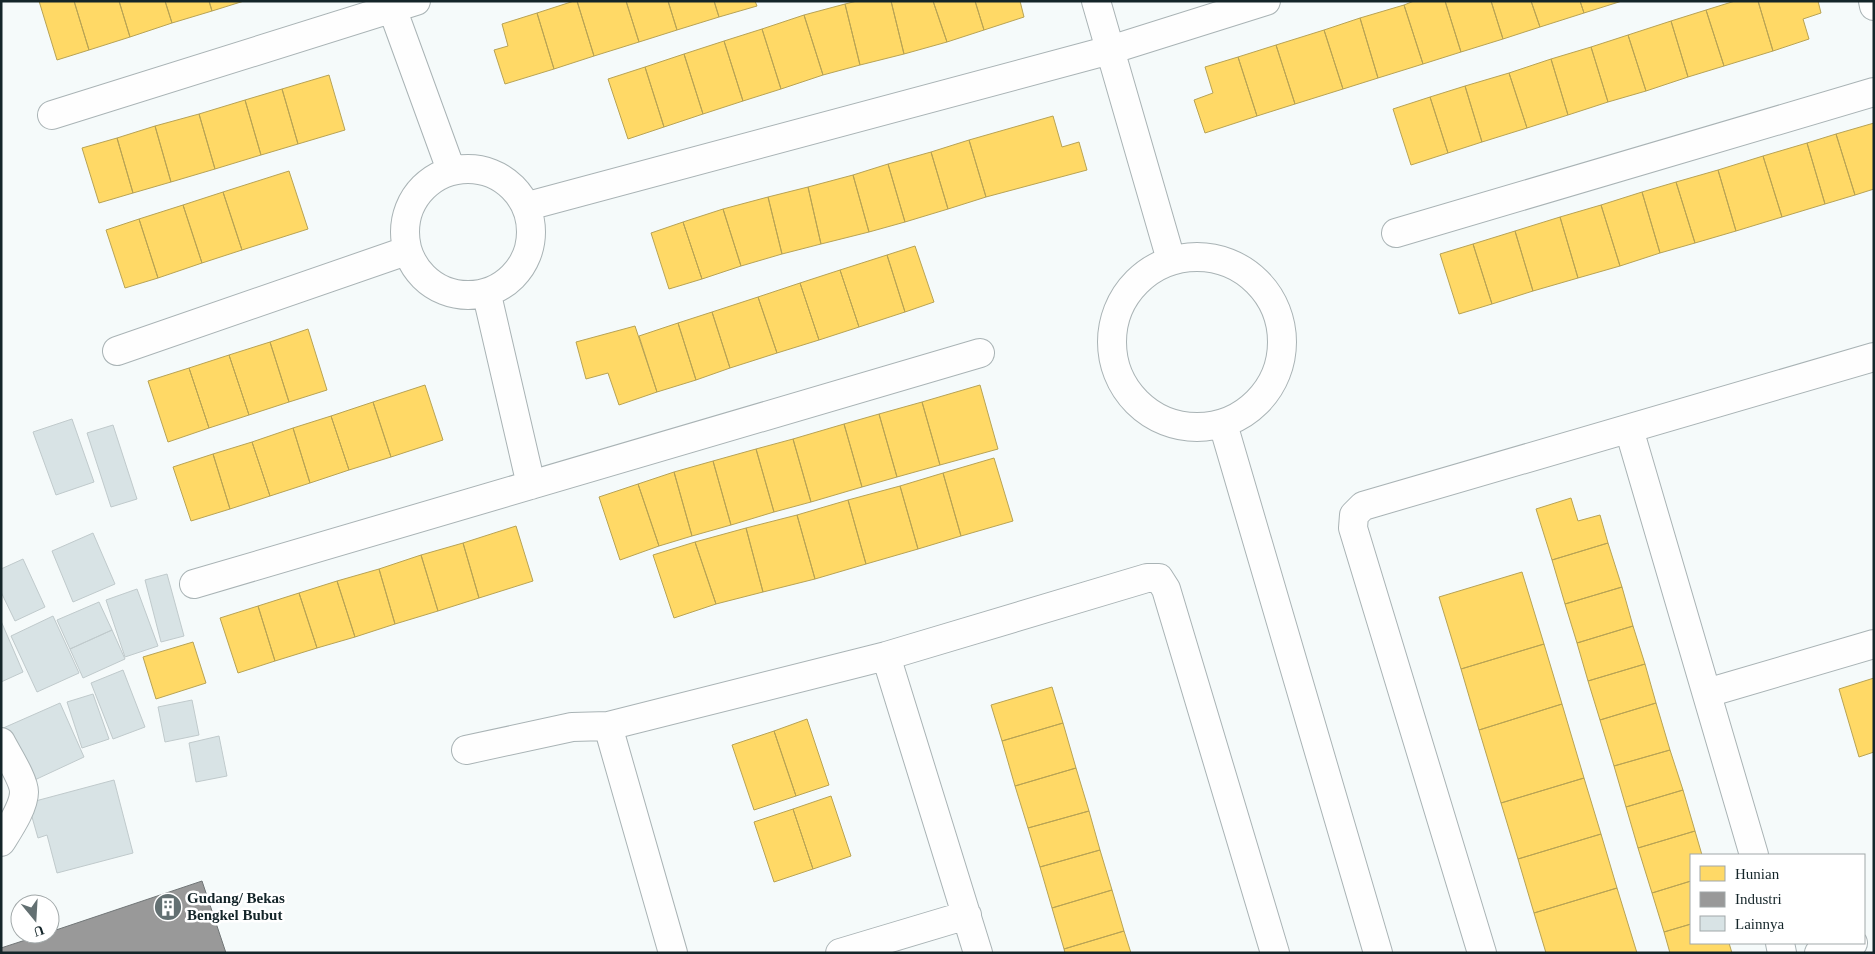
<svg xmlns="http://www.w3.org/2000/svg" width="1875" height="954" viewBox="0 0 1875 954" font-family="'Times New Roman',serif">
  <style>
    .homes { fill: #ffd966; stroke: #b8a354 }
    .industry { fill: #999; stroke: #717677 }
    .building { fill: #d8e3e5; stroke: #c0cacc }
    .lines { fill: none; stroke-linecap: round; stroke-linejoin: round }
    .minor-casing { stroke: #a9b3b5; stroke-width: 30 }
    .minor { stroke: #fefefe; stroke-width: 28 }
    .labels { text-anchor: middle; stroke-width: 5; stroke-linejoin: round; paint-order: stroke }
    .poi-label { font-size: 15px; font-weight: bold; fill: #142529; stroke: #fff; text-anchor: start }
  </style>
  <rect width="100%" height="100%" fill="#f5fafa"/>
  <path class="homes" d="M39 1H74L89 50 57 60Z
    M74 1H119L130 37 89 50Z
    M119 1H165L172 23 130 37Z
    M165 1H209L212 11 172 23Z
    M209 1H244L212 11Z
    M574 1H577L594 56 554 69 537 13Z
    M577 1H626L639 42 594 56Z
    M626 1H668L677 30 639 42Z
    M668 1H714L719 17 677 30Z
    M714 1H755L757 6 719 17Z
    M857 1H891L904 54 860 65 845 4Z
    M891 1H933L947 42 904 54Z
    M933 1H975L984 30 947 42Z
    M975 1H1020L1024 17 984 30Z
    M1414 1H1445L1461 52 1423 64 1404 5Z
    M1445 1H1491L1503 39 1461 52Z
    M1491 1H1531L1540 27 1503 39Z
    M1531 1H1580L1584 13 1540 27Z
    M1580 1H1622L1584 13Z
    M1735 1H1758L1773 51 1724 66 1706 10Z
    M1758 1H1818L1821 13 1803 19 1809 39 1773 51Z
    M845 4 860 65 823 75 804 15Z
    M1404 5 1423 64 1378 78 1360 18Z
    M1706 10 1724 66 1688 77 1671 21Z
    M537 13 554 69 505 84 494 50 508 46 502 24Z
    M804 15 823 75 781 89 762 29Z
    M1360 18 1378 78 1343 89 1324 30Z
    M1671 21 1688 77 1646 91 1628 35Z
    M762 29 781 89 743 101 724 41Z
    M1324 30 1343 89 1295 104 1276 45Z
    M1628 35 1646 91 1608 102 1591 47Z
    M724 41 743 101 703 114 684 54Z
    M1276 45 1295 104 1257 116 1238 57Z
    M1591 47 1608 102 1568 115 1551 59Z
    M684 54 703 114 664 127 645 67Z
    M1238 57 1257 116 1205 133 1194 100 1213 93 1205 67Z
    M1551 59 1568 115 1527 128 1509 73Z
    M645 67 664 127 628 139 608 79Z
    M1509 73 1527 128 1482 142 1465 86Z
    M329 75 345 130 298 144 282 89Z
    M1465 86 1482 142 1448 153 1430 97Z
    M282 89 298 144 261 155 245 100Z
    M1430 97 1448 153 1411 165 1393 109Z
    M245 100 261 155 215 169 199 114Z
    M199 114 215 169 171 182 155 126Z
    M1053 116 1062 147 1079 142 1087 170 986 197 969 140Z
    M1874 123V189L1855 195 1836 134Z
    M155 126 171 182 133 193 117 138Z
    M1836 134 1855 195 1825 204 1807 143Z
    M117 138 133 193 99 203 82 148Z
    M969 140 986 197 948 209 931 152Z
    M1807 143 1825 204 1782 217 1763 156Z
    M931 152 948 209 905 222 888 164Z
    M1763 156 1782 217 1736 231 1718 170Z
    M888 164 905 222 869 232 853 175Z
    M1718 170 1736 231 1695 243 1676 182Z
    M289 171 308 229 242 250 223 192Z
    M853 175 869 232 821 244 808 187Z
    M1676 182 1695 243 1660 253 1642 192Z
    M808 187 821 244 782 254 768 197Z
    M223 192 242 250 202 263 183 205Z
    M1642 192 1660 253 1620 266 1601 205Z
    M768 197 782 254 741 266 723 209Z
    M183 205 202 263 158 278 139 219Z
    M1601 205 1620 266 1578 278 1560 217Z
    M723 209 741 266 702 279 683 222Z
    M1560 217 1578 278 1533 291 1515 231Z
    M139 219 158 278 125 288 106 230Z
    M683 222 702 279 669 289 651 233Z
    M1515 231 1533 291 1492 304 1473 244Z
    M1473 244 1492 304 1459 314 1440 254Z
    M915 246 934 302 905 312 887 255Z
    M887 255 905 312 859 327 840 270Z
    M840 270 859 327 819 340 800 283Z
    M800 283 819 340 777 353 758 297Z
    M758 297 777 353 730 368 712 312Z
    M712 312 730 368 696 380 678 323Z
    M678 323 696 380 657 392 639 336Z
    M635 326 657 392 619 405 608 373 586 379 576 342Z
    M308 329 327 390 289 402 270 342Z
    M270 342 289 402 249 415 229 355Z
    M229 355 249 415 209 428 189 368Z
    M189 368 209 428 168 442 148 381Z
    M425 385 443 440 391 457 373 402Z
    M980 385 998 449 940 465 922 402Z
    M373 402 391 457 349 470 331 416Z
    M922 402 940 465 897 477 879 414Z
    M879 414 897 477 862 487 844 424Z
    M331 416 349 470 310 483 293 428Z
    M844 424 862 487 811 502 793 439Z
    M293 428 310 483 270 496 252 442Z
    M793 439 811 502 774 512 756 449Z
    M252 442 270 496 230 509 213 454Z
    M756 449 774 512 731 525 713 461Z
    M213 454 230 509 191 521 173 467Z
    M994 458 1013 521 961 536 943 473Z
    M713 461 731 525 692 536 674 472Z
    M674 472 692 536 659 546 638 484Z
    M943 473 961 536 918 549 900 486Z
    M638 484 659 546 620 560 599 497Z
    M900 486 918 549 866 564 848 500Z
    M1571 498 1578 521 1600 515 1608 543 1552 560 1536 509Z
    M848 500 866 564 815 579 797 515Z
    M797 515 815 579 763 592 746 528Z
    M516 526 533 581 479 598 463 543Z
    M746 528 763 592 716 604 695 542Z
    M695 542 716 604 674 618 653 555Z
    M463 543 479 598 438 611 421 555Z
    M1608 543 1622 587 1565 604 1552 560Z
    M421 555 438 611 395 624 379 569Z
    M379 569 395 624 355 637 337 581Z
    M1522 572 1544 644 1461 669 1439 597Z
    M337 581 355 637 317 648 299 593Z
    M1622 587 1633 626 1577 643 1565 604Z
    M299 593 317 648 275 661 258 606Z
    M258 606 275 661 238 673 220 618Z
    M1633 626 1645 664 1588 681 1577 643Z
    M193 642 206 683 156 699 143 657Z
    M1544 644 1562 704 1479 730 1461 669Z
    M1645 664 1656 703 1600 720 1588 681Z
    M1874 678V752L1859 757 1839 689Z
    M1052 687 1063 723 1002 741 991 705Z
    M1656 703 1670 750 1614 766 1600 720Z
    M1562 704 1584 778 1501 803 1479 730Z
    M807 719 829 785 796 796 774 731Z
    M1063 723 1076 768 1015 786 1002 741Z
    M774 731 796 796 754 810 732 745Z
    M1670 750 1683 790 1626 807 1614 766Z
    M1076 768 1089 811 1028 828 1015 786Z
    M1584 778 1601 834 1518 859 1501 803Z
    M1683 790 1695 831 1638 848 1626 807Z
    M831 796 851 856 813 869 793 809Z
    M793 809 813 869 774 882 754 822Z
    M1089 811 1100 850 1040 867 1028 828Z
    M1695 831 1702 855H1691V881L1652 893 1638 848Z
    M1601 834 1617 888 1534 913 1518 859Z
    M1100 850 1112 890 1052 908 1040 867Z
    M1691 881V924L1664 932 1652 893Z
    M1617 888 1637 953H1546L1534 913Z
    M1112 890 1124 931 1064 949 1052 908Z
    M1691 924V943H1729L1732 953H1670L1664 932Z
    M1124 931 1131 953H1065L1064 949Z"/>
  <path class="industry" d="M202 881 226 953H1V948L44 934H50V932Z"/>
  <path class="building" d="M72 419 94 482 56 495 33 432Z
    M113 425 137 499 111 507 87 433Z
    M93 533 115 584 73 602 52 551Z
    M23 559 45 607 15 621 1 592V569Z
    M167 574 184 636 161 642 145 580Z
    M137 589 158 646 125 657 106 600Z
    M99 602 112 630 70 649 57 620Z
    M53 616 79 673 37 692 11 636Z
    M1 621 23 672 1 682Z
    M112 630 125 659 83 678 70 649Z
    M123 670 145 727 113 739 91 683Z
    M93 694 109 739 82 748 67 702Z
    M192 700 199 735 165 742 158 707Z
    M60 703 84 757 26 784 1 729Z
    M219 736 227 776 196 782 189 743Z
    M114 780 133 853 57 873 47 835 38 838 28 803Z"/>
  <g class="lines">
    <defs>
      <path id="minor" d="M1096 1 1171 260
        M1873 1 1874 6
        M392 8 451 170
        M52 115 416 1
        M405 232a63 63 0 1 1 126 0a63 63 0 1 1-126 0Z
        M528 206 1110 50 1266 1
        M1396 233 1874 92
        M1112 342a85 85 0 1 1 170 0a85 85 0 1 1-170 0Z
        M487 295 531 485
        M117 351 406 251
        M1223 424 1378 953
        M1629 429 1754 855
        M194 584 980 353
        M886 656 978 953
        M1707 693 1874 644
        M608 726 673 953
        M1 742C7 754 24 780 24 792 24 807 9 829 1 842
        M466 750 572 727 608 726 886 656 1147 578H1159L1166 589 1275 953
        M1780 943 1782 953
        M840 953 967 915
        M1482 953 1353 528 1354 515 1363 506 1874 357
        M1819 953 1853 943"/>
    </defs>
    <use href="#minor" class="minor-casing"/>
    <use href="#minor" class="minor"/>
  </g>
  <defs>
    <symbol id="building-disc" viewBox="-11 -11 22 22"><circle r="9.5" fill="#637072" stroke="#fff"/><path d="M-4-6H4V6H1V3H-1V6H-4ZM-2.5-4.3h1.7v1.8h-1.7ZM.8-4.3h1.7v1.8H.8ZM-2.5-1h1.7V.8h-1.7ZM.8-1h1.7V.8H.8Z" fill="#fff"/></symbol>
  </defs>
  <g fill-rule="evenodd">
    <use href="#building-disc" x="152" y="891" width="32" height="32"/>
  </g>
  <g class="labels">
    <g class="poi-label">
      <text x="187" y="903">Gudang/ Bekas<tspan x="187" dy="17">Bengkel Bubut</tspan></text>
    </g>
  </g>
  <rect width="1875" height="954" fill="none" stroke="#142529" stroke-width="5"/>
  <rect x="1690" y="854" width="175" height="90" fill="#ffffff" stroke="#a1a8a9"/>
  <rect x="1700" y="866" width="25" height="15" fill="#ffd966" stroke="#a1a8a9"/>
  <text x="1735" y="879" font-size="15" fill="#142529">Hunian</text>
  <rect x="1700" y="892" width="25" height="15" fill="#999999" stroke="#a1a8a9"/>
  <text x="1735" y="904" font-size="15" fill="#142529">Industri</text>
  <rect x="1700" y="916" width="25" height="15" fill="#d8e3e5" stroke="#a1a8a9"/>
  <text x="1735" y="929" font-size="15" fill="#142529">Lainnya</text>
  <g transform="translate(35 919) rotate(162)"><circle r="24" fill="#ffffff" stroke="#a1a8a9"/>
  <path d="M0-4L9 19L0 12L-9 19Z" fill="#637072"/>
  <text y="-8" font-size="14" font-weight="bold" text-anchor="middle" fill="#142529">U</text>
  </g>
</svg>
